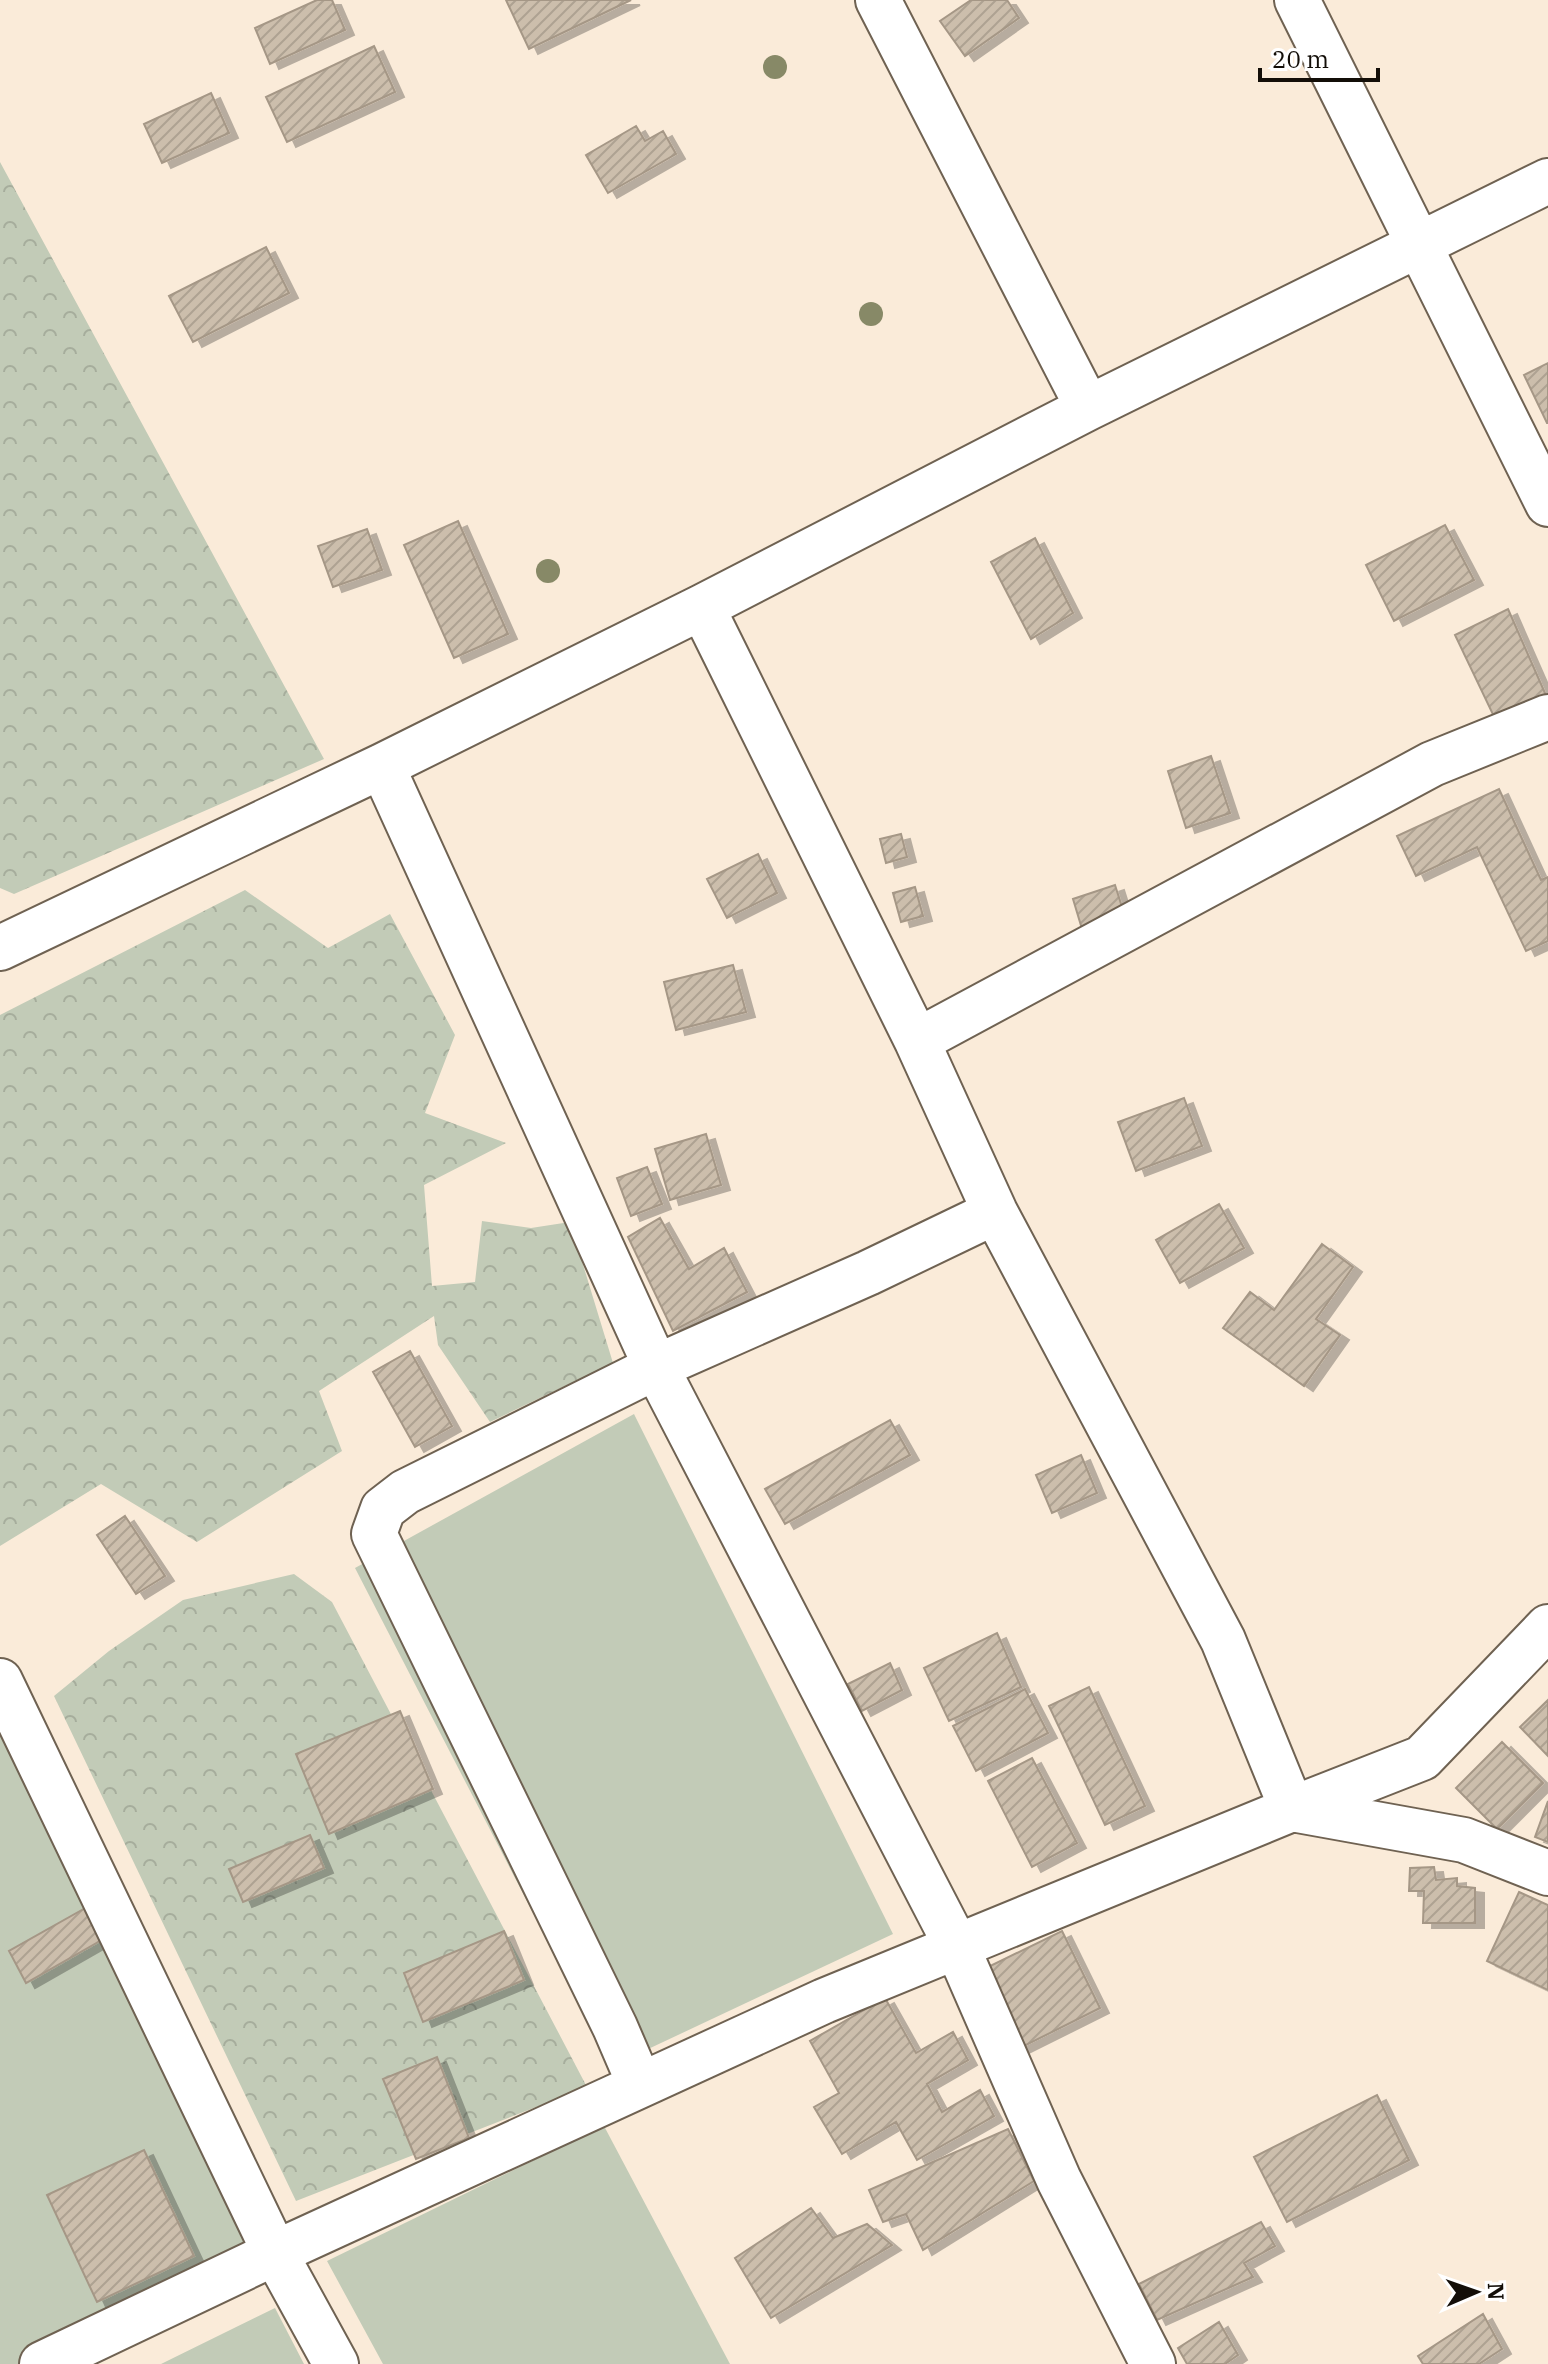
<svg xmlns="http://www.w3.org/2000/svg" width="1548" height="2364" viewBox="0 0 1548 2364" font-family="'IBM Plex Serif',serif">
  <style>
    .grass { fill: #c2cbb7 }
    .forest { fill: url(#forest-crowns) }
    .building { fill: url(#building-hatch); stroke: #a59786; stroke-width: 2; filter: url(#shadow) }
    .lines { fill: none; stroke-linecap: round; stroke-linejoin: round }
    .minor-casing { stroke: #6f6252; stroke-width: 48 }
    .minor { stroke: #fff; stroke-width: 44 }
    .tree { fill: #878967 }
  </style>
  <defs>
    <pattern id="forest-crowns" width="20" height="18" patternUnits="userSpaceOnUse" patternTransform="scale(2)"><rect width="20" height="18" fill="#c2cbb7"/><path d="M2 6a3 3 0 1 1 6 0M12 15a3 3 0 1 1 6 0" fill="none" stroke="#a6ad9c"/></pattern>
    <pattern id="building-hatch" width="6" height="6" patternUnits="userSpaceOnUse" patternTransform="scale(2)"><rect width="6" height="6" fill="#ccbeac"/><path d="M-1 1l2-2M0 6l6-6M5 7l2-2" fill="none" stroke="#aea292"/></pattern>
    <filter id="shadow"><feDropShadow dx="9" dy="5" stdDeviation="0" flood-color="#0004"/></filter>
  </defs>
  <rect width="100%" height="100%" fill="#faebd9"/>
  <path class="grass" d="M634 1414 893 1934 612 2066 355 1568Z
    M0 1706 267 2250 21 2364H0Z
    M604 2126 730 2364H383L327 2261Z
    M275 2308 304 2364H161Z"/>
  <path class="forest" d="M0 162 324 759 14 894 0 888Z
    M245 890 328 948 390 914 455 1035 425 1113 506 1143 424 1185 432 1286 475 1282 482 1221 531 1228 570 1222 613 1363 490 1422 438 1345 434 1316 319 1391 342 1451 197 1542 101 1484 0 1546V1015Z
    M294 1574 332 1602 587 2087 296 2201 54 1696 109 1651 183 1600Z"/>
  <path class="building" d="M317 0H332L345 30 270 64 255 28Z
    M506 0H631L529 49Z
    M971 0H1007L1019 18 965 56 940 21Z
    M374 46 395 92 287 142 266 97Z
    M211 93 229 133 162 163 144 124Z
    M636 126 645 141 663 131 676 154 608 193 586 155Z
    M266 247 289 293 193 342 169 296Z
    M1548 363V423H1547L1524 375Z
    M458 521 508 634 454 658 404 545Z
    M1445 525 1474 580 1394 621 1366 565Z
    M367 529 382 570 333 587 318 546Z
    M1035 538 1073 613 1031 639 991 562Z
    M1508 609 1548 700 1498 725 1455 635Z
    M1211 756 1230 813 1186 828 1168 771Z
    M1499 789 1541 880 1548 877V941L1526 951 1477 847 1416 876 1397 836Z
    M901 834 907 857 886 863 880 839Z
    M758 854 777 893 727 918 707 879Z
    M1115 885 1128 926 1085 939 1073 899Z
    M915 887 923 916 901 922 893 893Z
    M733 965 746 1012 676 1030 664 982Z
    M1184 1098 1202 1146 1136 1171 1118 1122Z
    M706 1134 721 1185 670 1200 655 1149Z
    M647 1167 662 1204 631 1216 617 1178Z
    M1219 1204 1244 1248 1180 1283 1156 1240Z
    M660 1218 689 1269 724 1248 747 1292 673 1331 628 1237Z
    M1322 1244 1353 1267 1316 1319 1340 1335 1304 1386 1223 1328 1250 1292 1274 1310Z
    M410 1351 452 1426 415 1447 373 1372Z
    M890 1420 910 1455 785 1524 765 1489Z
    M1081 1455 1097 1493 1052 1513 1036 1475Z
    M125 1516 165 1576 136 1594 97 1535Z
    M997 1633 1021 1687 949 1721 924 1668Z
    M890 1663 902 1690 862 1711 848 1684Z
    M1089 1687 1145 1806 1105 1825 1049 1706Z
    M1025 1689 1048 1733 976 1771 953 1726Z
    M1548 1700V1756L1520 1727Z
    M400 1711 433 1789 329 1834 296 1754Z
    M1502 1742 1543 1783 1497 1829 1456 1788Z
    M1032 1758 1077 1843 1032 1867 988 1781Z
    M1548 1801V1842L1535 1837Z
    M310 1835 324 1868 243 1902 229 1869Z
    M1434 1867 1436 1880 1457 1878V1886L1475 1888V1923H1423L1424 1891H1409L1410 1868Z
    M1519 1892 1548 1905V1990L1487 1961Z
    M96 1902 114 1933 26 1983 9 1951Z
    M504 1931 524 1980 423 2022 404 1973Z
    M1062 1931 1100 2008 1020 2048 982 1970Z
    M885 1998 916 2053 953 2032 968 2060 927 2084 942 2112 980 2090 994 2116 917 2160 896 2122 842 2154 814 2107 839 2093 810 2041Z
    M437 2057 469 2138 416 2159 383 2079Z
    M1377 2095 1409 2160 1287 2222 1254 2157Z
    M1008 2129 1034 2181 923 2250 906 2214 883 2222 869 2190Z
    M144 2150 194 2256 97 2302 47 2195Z
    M811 2208 833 2238 867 2224 892 2245 771 2318 735 2258Z
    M1261 2222 1275 2246 1244 2263 1253 2277 1157 2320 1139 2284Z
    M1483 2314 1502 2349 1479 2364H1423L1418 2356Z
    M1219 2322 1238 2355 1225 2364H1187L1178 2348Z"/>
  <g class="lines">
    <defs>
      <path id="minor" d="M878 0 1088 408
        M1297 0 1548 504
        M702 607 917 1041 995 1212 1223 1640 1292 1809 1422 1758 1548 1627
        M382 766 656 1367 957 1947 1059 2180 1153 2364
        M0 948 382 766 702 607 1088 408 1548 181
        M917 1041 1432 764 1548 717
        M0 1681 275 2253 336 2364
        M640 2085 615 2027 374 1534 383 1509 405 1492 656 1367 868 1273 995 1212
        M42 2364 275 2253 824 2001 1292 1809 1464 1840 1548 1873"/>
    </defs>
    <use href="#minor" class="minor-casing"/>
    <use href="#minor" class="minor"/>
  </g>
  <g class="tree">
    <circle cx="775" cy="67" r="12"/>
    <circle cx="871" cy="314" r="12"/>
    <circle cx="548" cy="571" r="12"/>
  </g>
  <g transform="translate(1476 2292) rotate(88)" stroke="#ffffff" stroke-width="6" paint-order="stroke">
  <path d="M0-6L14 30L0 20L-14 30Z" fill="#130e08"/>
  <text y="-12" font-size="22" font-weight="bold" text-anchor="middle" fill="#130e08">N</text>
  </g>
  <path d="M1260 68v12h118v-12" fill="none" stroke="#130e08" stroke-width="4"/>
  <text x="1272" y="68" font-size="24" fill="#130e08" stroke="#ffffff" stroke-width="6" paint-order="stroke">20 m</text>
</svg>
